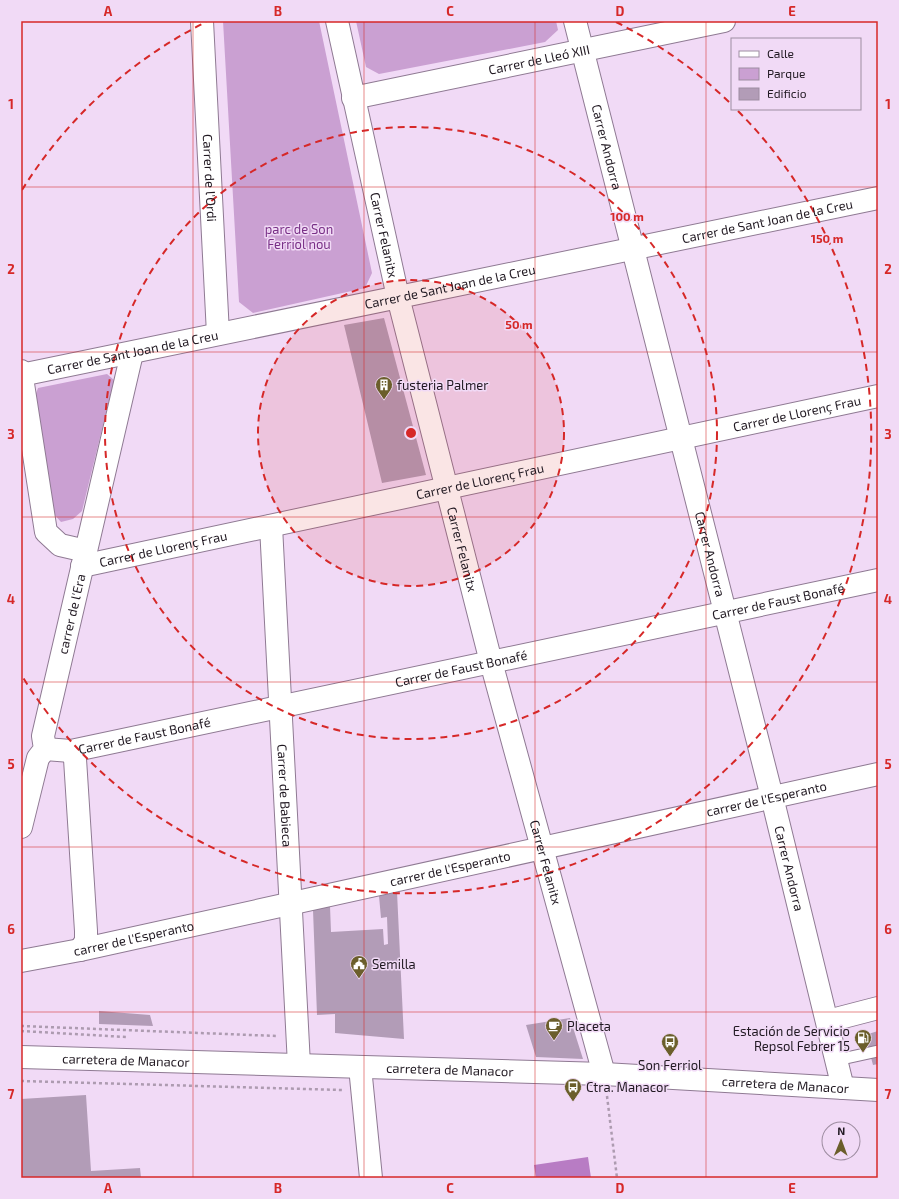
<svg xmlns="http://www.w3.org/2000/svg" width="899" height="1199" viewBox="0 0 899 1199" font-family="'Exo 2',sans-serif">
  <style>
    .green { fill: #caa0d2 }
    .water { fill: #b87cc4 }
    .building { fill: #b29cb7 }
    .lines { fill: none; stroke-linecap: round; stroke-linejoin: round }
    .lane-casing { stroke: #8f7a93; stroke-width: 13 }
    .street-casing { stroke: #8f7a93; stroke-width: 24 }
    .secondary-casing { stroke: #8f7a93; stroke-width: 24 }
    .path { stroke: #ad9bb0; stroke-width: 2.5; stroke-dasharray: 3 3; stroke-linecap: butt }
    .lane { stroke: #fff; stroke-width: 11 }
    .street { stroke: #fff; stroke-width: 22 }
    .secondary { stroke: #fff; stroke-width: 22 }
    .grid { fill: none; stroke: #d62828; stroke-width: 1; stroke-opacity: 0.55 }
    .ring { fill: none; stroke: #d62828; stroke-width: 2; stroke-dasharray: 7 5 }
    .labels { text-anchor: middle; stroke-width: 3; stroke-linejoin: round; paint-order: stroke }
    .street-label { font-size: 13px; fill: #211922; stroke: #f1daf6 }
    .park-label { font-size: 13px; fill: #782f86; stroke: #f1daf6 }
    .poi-label { font-size: 13px; fill: #211922; stroke: #f1daf6; text-anchor: start }
    .centre { fill: #d62828; stroke: #f1daf6; stroke-width: 2 }
    .ring-label { font-size: 12px; text-anchor: middle; font-weight: bold; fill: #d62828; stroke: #f1daf6; stroke-width: 3; stroke-linejoin: round; paint-order: stroke }
    .neatline { fill: none; stroke: #d62828; stroke-width: 1.5 }
    .grid-label { font-size: 13px; text-anchor: middle; font-weight: bold; fill: #d62828 }
  </style>
  <rect width="100%" height="100%" fill="#f1daf6"/>
  <path class="green" d="M223 21H319L372 273 365 288 253 313 239 302Z
    M356 21H556L558 30 545 42 379 74 366 67Z
    M107 374 114 380 82 511 73 519 61 522 52 512 34 399 38 388Z"/>
  <path class="water" d="M588 1157 591 1178H536L534 1165Z"/>
  <path class="building" d="M384 318 426 475 382 483 344 325Z
    M397 892 404 1039 335 1033V1014L317 1015 313 910 330 906 331 932 383 929 384 945 388 944 387 917 381 918 379 896Z
    M99 1011 150 1015 153 1026 99 1024Z
    M570 1018 583 1059 536 1057 526 1025Z
    M878 1031V1064L873 1065 865 1035Z
    M86 1095 91 1171 140 1168 141 1178H21V1099Z"/>
  <g class="lines">
    <defs>
      <path id="lane" d="M837 1060 878 1051"/>
      <g id="street">
        <path id="s1" d="M202 21 218 334"/>
        <path id="s2" d="M337 21 398 297 491 662 604 1074"/>
        <path id="s3" d="M575 21 772 797 843 1088"/>
        <path id="s4" d="M353 98 724 21"/>
        <path d="M21 371 46 532 60 545 86 551"/>
        <path id="s5" d="M21 375 878 198"/>
        <path id="s6" d="M271 526 299 1065"/>
        <path id="s7" d="M82 566 878 396"/>
        <path id="s8" d="M45 749 71 751 878 580"/>
        <path d="M71 751 75 759 86 931V941L80 950"/>
        <path id="s9" d="M21 827 38 758 45 749 43 736 132 353"/>
        <path id="s10" d="M21 961 80 950 878 774"/>
        <path d="M828 1021 878 1008"/>
        <path d="M360 1067 371 1178"/>
      </g>
      <g id="secondary">
        <path id="s11" d="M21 1057 604 1074 878 1090"/>
      </g>
    </defs>
    <use href="#lane" class="lane-casing"/>
    <use href="#street" class="street-casing"/>
    <use href="#secondary" class="secondary-casing"/>
    <path class="path" d="M21 1026 277 1036
      M21 1031 126 1037
      M21 1081 342 1090
      M607 1096 617 1178"/>
    <use href="#lane" class="lane"/>
    <use href="#street" class="street"/>
    <use href="#secondary" class="secondary"/>
  </g>
  <path class="grid" d="M193 21V1178M364 21V1178M535 21V1178M706 21V1178M21 187H878M21 352H878M21 517H878M21 682H878M21 847H878M21 1012H878"/>
  <circle cx="411" cy="433" r="153" fill="#d62828" fill-opacity=".12"/>
  <g class="ring">
    <circle cx="411" cy="433" r="153"/>
    <circle cx="411" cy="433" r="306"/>
    <path d="M22 190A459 459 0 0 1 206 22M616 22A459 459 0 0 1 730 103M738 111A459 459 0 1 1 22 676"/>
  </g>
  <defs>
    <symbol id="building-pin" viewBox="-11 -11 22 30"><path d="M0 17L-7.5 6A9.5 9.5 0 1 1 7.5 6Z" fill="#6b5e2b" stroke="#f1daf6"/><path d="M-4-6H4V6H1V3H-1V6H-4ZM-2.5-4.3h1.7v1.8h-1.7ZM.8-4.3h1.7v1.8H.8ZM-2.5-1h1.7V.8h-1.7ZM.8-1h1.7V.8H.8Z" fill="#fff"/></symbol>
    <symbol id="civic-pin" viewBox="-11 -11 22 30"><path d="M0 17L-7.5 6A9.5 9.5 0 1 1 7.5 6Z" fill="#6b5e2b" stroke="#f1daf6"/><path d="M-.6-6.5H3V-4.5H.6V-3L4-1V1h2V6H-6V1h2V-1L-.6-3ZM-1.2 2.5V6h2.4V2.5Z" fill="#fff"/></symbol>
    <symbol id="cafe-pin" viewBox="-11 -11 22 30"><path d="M0 17L-7.5 6A9.5 9.5 0 1 1 7.5 6Z" fill="#6b5e2b" stroke="#f1daf6"/><path d="M-5.5-4.5H6V0H3Q3 3.5 0 3.5H-2.5Q-5.5 3.5-5.5 0ZM3-3.2v2h1.7v-2ZM-6 4.5H4V6H-6Z" fill="#fff"/></symbol>
    <symbol id="fuel-pin" viewBox="-11 -11 22 30"><path d="M0 17L-7.5 6A9.5 9.5 0 1 1 7.5 6Z" fill="#6b5e2b" stroke="#f1daf6"/><path d="M-5.5-6h7V0h2V4h1.3V-2.5L3-4.5l.8-.8L6-3V5H2.5V1h-1V6h-7ZM-4.2-4.7v3.2H.2V-4.7Z" fill="#fff"/></symbol>
    <symbol id="bus-pin" viewBox="-11 -11 22 30"><path d="M0 17L-7.5 6A9.5 9.5 0 1 1 7.5 6Z" fill="#6b5e2b" stroke="#f1daf6"/><path d="M-5-6H5V4H4V6H2V4H-2V6H-4V4H-5ZM-3.5-4V0h7V-4ZM-3.5 1.2v1.5H-2V1.2ZM2 1.2v1.5H3.5V1.2Z" fill="#fff"/></symbol>
  </defs>
  <g fill-rule="evenodd">
    <use href="#building-pin" x="374" y="375" width="20" height="27"/>
    <use href="#civic-pin" x="349" y="954" width="20" height="27"/>
    <use href="#cafe-pin" x="544" y="1016" width="20" height="27"/>
    <use href="#fuel-pin" x="853" y="1028" width="20" height="27"/>
    <use href="#bus-pin" x="660" y="1032" width="20" height="27"/>
    <use href="#bus-pin" x="563" y="1077" width="20" height="27"/>
  </g>
  <g class="labels">
    <g class="street-label">
      <text dy="5" stroke="none"><textPath href="#s4" startOffset="190">Carrer de Lleó XIII</textPath></text>
      <text dy="5" stroke="none"><textPath href="#s3" startOffset="130">Carrer Andorra</textPath></text>
      <text dy="5" stroke="none"><textPath href="#s1" startOffset="157">Carrer de l'Ordi</textPath></text>
      <text dy="5" stroke="none"><textPath href="#s5" startOffset="762">Carrer de Sant Joan de la Creu</textPath></text>
      <text dy="5" stroke="none"><textPath href="#s2" startOffset="219">Carrer Felanitx</textPath></text>
      <text dy="5" stroke="none"><textPath href="#s5" startOffset="438">Carrer de Sant Joan de la Creu</textPath></text>
      <text dy="5" stroke="none"><textPath href="#s5" startOffset="114">Carrer de Sant Joan de la Creu</textPath></text>
      <text dy="5" stroke="none"><textPath href="#s7" startOffset="731">Carrer de Llorenç Frau</textPath></text>
      <text dy="5" stroke="none"><textPath href="#s7" startOffset="407">Carrer de Llorenç Frau</textPath></text>
      <text dy="5" stroke="none"><textPath href="#s7" startOffset="83">Carrer de Llorenç Frau</textPath></text>
      <text dy="5" stroke="none"><textPath href="#s2" startOffset="543">Carrer Felanitx</textPath></text>
      <text dy="5" stroke="none"><textPath href="#s3" startOffset="550">Carrer Andorra</textPath></text>
      <text dy="5" stroke="none"><textPath href="#s8" startOffset="749">Carrer de Faust Bonafé</textPath></text>
      <text dy="5" stroke="none"><textPath href="#s9" startOffset="221">carrer de l'Era</textPath></text>
      <text dy="5" stroke="none"><textPath href="#s8" startOffset="425">Carrer de Faust Bonafé</textPath></text>
      <text dy="5" stroke="none"><textPath href="#s8" startOffset="101">Carrer de Faust Bonafé</textPath></text>
      <text dy="5" stroke="none"><textPath href="#s6" startOffset="270">Carrer de Babieca</textPath></text>
      <text dy="5" stroke="none"><textPath href="#s10" startOffset="763">carrer de l'Esperanto</textPath></text>
      <text dy="5" stroke="none"><textPath href="#s2" startOffset="867">Carrer Felanitx</textPath></text>
      <text dy="5" stroke="none"><textPath href="#s3" startOffset="874">Carrer Andorra</textPath></text>
      <text dy="5" stroke="none"><textPath href="#s10" startOffset="439">carrer de l'Esperanto</textPath></text>
      <text dy="5" stroke="none"><textPath href="#s10" startOffset="115">carrer de l'Esperanto</textPath></text>
      <text dy="5" stroke="none"><textPath href="#s11" startOffset="105">carretera de Manacor</textPath></text>
      <text dy="5" stroke="none"><textPath href="#s11" startOffset="429">carretera de Manacor</textPath></text>
      <text dy="5" stroke="none"><textPath href="#s11" startOffset="765">carretera de Manacor</textPath></text>
    </g>
    <g class="park-label">
      <text x="299" y="234">parc de Son<tspan x="299" dy="15">Ferriol nou</tspan></text>
    </g>
    <g class="poi-label">
      <text x="397" y="390">fusteria Palmer</text>
      <text x="372" y="969">Semilla</text>
      <text x="567" y="1031">Placeta</text>
      <text x="850" y="1036" text-anchor="end">Estación de Servicio<tspan x="850" dy="15">Repsol Febrer 15</tspan></text>
      <text x="670" y="1070" text-anchor="middle">Son Ferriol</text>
      <text x="586" y="1092">Ctra. Manacor</text>
    </g>
  </g>
  <circle cx="411" cy="433" r="6" class="centre"/>
  <g class="ring-label">
    <text x="627" y="221">100 m</text>
    <text x="827" y="243">150 m</text>
    <text x="519" y="329">50 m</text>
  </g>
  <rect width="899" height="1199" fill="none" stroke="#f1daf6" stroke-width="44"/>
  <rect x="731" y="38" width="130" height="72" fill="#f1daf6" stroke="#9e8da1"/>
  <rect x="739" y="51" width="20" height="6" fill="#ffffff" stroke="#9e8da1"/>
  <text x="767" y="58" font-size="12" fill="#211922">Calle</text>
  <rect x="739" y="68" width="20" height="12" fill="#caa0d2" stroke="#9e8da1"/>
  <text x="767" y="78" font-size="12" fill="#211922">Parque</text>
  <rect x="739" y="88" width="20" height="12" fill="#b29cb7" stroke="#9e8da1"/>
  <text x="767" y="98" font-size="12" fill="#211922">Edificio</text>
  <g transform="translate(841 1141) rotate(1)"><circle r="19" fill="#f1daf6" stroke="#9e8da1"/>
  <path d="M0-3L7 15L0 10L-7 15Z" fill="#6b5e2b"/>
  <text y="-6" font-size="11" font-weight="bold" text-anchor="middle" fill="#211922">N</text>
  </g>
  <rect x="22" y="22" width="855" height="1155" class="neatline"/>
  <g class="grid-label">
    <text x="108" y="16">A</text>
    <text x="278" y="16">B</text>
    <text x="450" y="16">C</text>
    <text x="620" y="16">D</text>
    <text x="792" y="16">E</text>
    <text x="11" y="109">1</text>
    <text x="888" y="109">1</text>
    <text x="11" y="274">2</text>
    <text x="888" y="274">2</text>
    <text x="11" y="439">3</text>
    <text x="888" y="439">3</text>
    <text x="11" y="604">4</text>
    <text x="888" y="604">4</text>
    <text x="11" y="769">5</text>
    <text x="888" y="769">5</text>
    <text x="11" y="934">6</text>
    <text x="888" y="934">6</text>
    <text x="11" y="1099">7</text>
    <text x="888" y="1099">7</text>
    <text x="108" y="1193">A</text>
    <text x="278" y="1193">B</text>
    <text x="450" y="1193">C</text>
    <text x="620" y="1193">D</text>
    <text x="792" y="1193">E</text>
  </g>
</svg>
